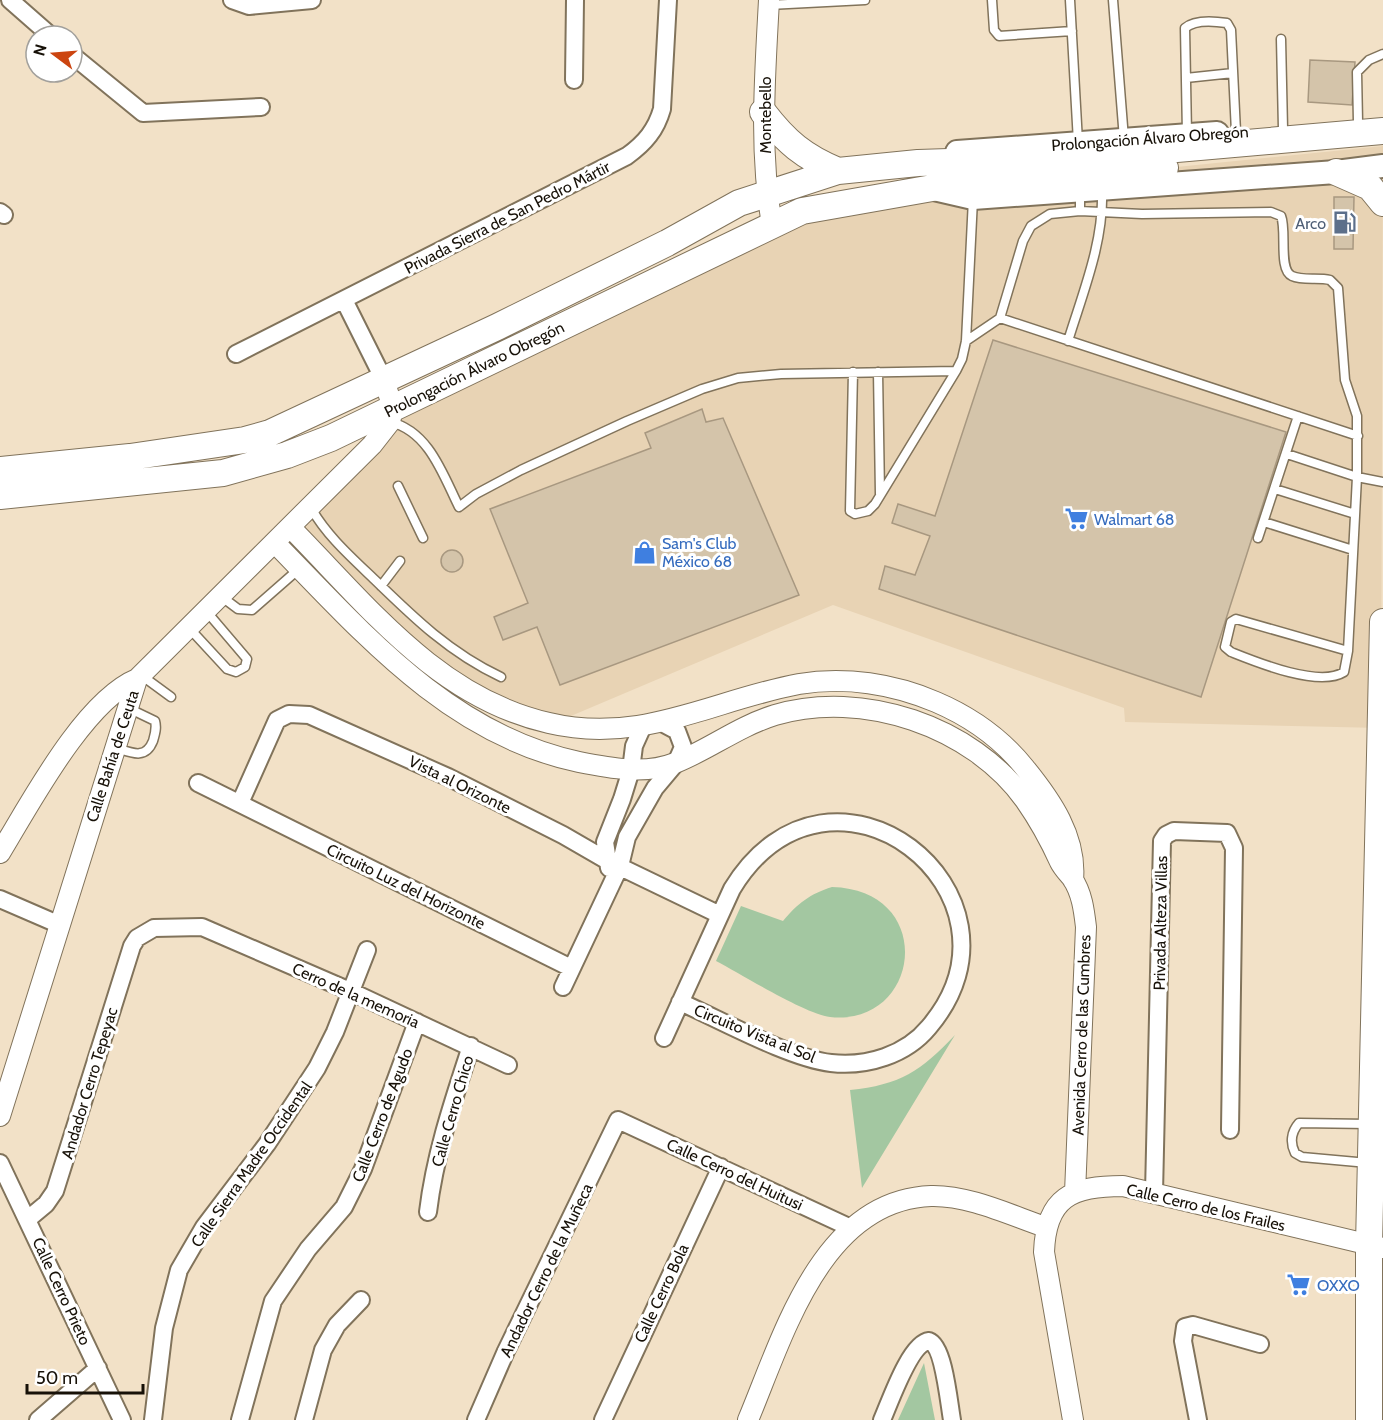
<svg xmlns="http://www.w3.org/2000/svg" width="1383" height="1420" viewBox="0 0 1383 1420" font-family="Cabin,sans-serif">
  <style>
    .built { fill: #e8d3b4 }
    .green { fill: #a3c7a1 }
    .building { fill: #d4c4aa; stroke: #a89880; stroke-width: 1.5 }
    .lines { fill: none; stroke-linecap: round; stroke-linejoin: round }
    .service-casing { stroke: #81735b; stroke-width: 11 }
    .minor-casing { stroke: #81735b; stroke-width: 20 }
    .tertiary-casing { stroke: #81735b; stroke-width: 22 }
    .secondary-casing { stroke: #81735b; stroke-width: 26 }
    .primary-casing { stroke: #81735b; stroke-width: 28 }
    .service { stroke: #fff; stroke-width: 8 }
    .minor { stroke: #fff; stroke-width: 16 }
    .tertiary { stroke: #fff; stroke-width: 20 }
    .secondary { stroke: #fff; stroke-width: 22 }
    .primary { stroke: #fff; stroke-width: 26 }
    .labels { text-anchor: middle; stroke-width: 6; stroke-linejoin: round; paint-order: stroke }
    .street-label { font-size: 16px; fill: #171108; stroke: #fff }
    .service-label { font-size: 16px; fill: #4e5e75; stroke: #fff; text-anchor: end }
    .shop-label { font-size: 16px; fill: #366cbe; stroke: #fff; text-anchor: start }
  </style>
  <rect width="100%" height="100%" fill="#f2e1c7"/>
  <path class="built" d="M1383 146 1381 728 1125 722 1124 708 833 605 552 724 477 698 291 528 404 401 855 200Z"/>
  <path class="green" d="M832 887C938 890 921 1027 830 1017 805 1014 741 974 716 961L741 906 783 921C798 903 810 894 832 887Z
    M955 1035 862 1188 850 1090C900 1085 921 1071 955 1035Z
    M924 1363 935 1420H898Z"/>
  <path class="building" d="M1310 60 1355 62 1352 105 1308 102Z
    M1334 197H1354L1353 249H1334Z
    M993 340 1286 432 1201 697 879 589 885 566 915 575 930 536 892 523 898 504 935 516Z
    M702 409 706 422 723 418 799 595 560 685 537 627 503 640 494 617 528 603 490 509 651 448 645 433Z
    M441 561a11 11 0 1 1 22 0a11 11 0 1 1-22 0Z"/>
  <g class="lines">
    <defs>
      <path id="service" d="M992 0 994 30 999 36 1072 31
        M1070 0 1078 142
        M1113 0 1124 139
        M769 5 865 0
        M1281 39 1283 129
        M1186 78 1233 73
        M1358 122 1357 72 1369 60 1383 54
        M1187 134 1185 28C1195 19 1214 21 1227 23L1231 30 1236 132
        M1080 193V211L1050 214 1031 226 1023 241 1000 318 1358 436
        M1080 211 1142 214 1271 212 1281 216C1287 230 1278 270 1292 276 1303 281 1318 277 1330 280L1338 288 1345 380 1357 416V477L1383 482
        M966 341 1000 318
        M1068 341C1083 292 1104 242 1102 190
        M853 372 850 511 855 514 868 511 875 504 956 371
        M878 372 880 494
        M390 422C429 431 443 475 459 507L476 494 521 470 627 421 702 389 738 378 781 374 956 371 962 359 966 341 973 199
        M1287 454 1357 477 1348 651 1344 672C1319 688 1256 662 1231 652L1225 647 1231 622 1236 619 1348 651
        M398 486 423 538
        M1275 489 1355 514
        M311 508C327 536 351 557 375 580 414 618 450 653 501 677
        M1264 522 1353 550
        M1258 538 1298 416
        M381 586 400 561
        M222 597 238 609 252 610 300 568
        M190 629 227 669 236 672 245 667 247 659 207 612
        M141 675 171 697
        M114 747C130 752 145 761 153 741 155 734 157 728 155 721L128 708
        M1368 1163 1302 1157 1295 1153C1290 1143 1291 1132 1299 1123L1369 1124"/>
      <path id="minor" d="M10 0 51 36
        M232 0 249 6 312 0
        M72 55 143 113 261 107
        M574 80 575 0
        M0 212 4 215
        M344 300 384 380
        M236 354 627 156C645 143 656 130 662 109L668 0
        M198 783 571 968
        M240 803 277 720 289 714 309 715 448 777 563 835 608 861 720 915
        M609 868 605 842 622 799 631 770 634 746 643 726
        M0 899 60 925
        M563 987 620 866 627 837 655 788 676 763 683 747 677 731 662 723
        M664 1038 732 889C831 727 1042 894 929 1027 906 1055 867 1067 831 1063 789 1058 721 1020 680 1002
        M0 1163 122 1420
        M1154 1193 1162 841 1166 835 1174 831 1227 833 1234 848 1230 1130
        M428 1212C435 1154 453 1101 471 1046
        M28 1219 46 1204 55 1191 132 946 137 938 154 928 202 927 350 991 508 1065
        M38 1420 98 1368
        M153 1420 164 1328 179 1270 204 1227 267 1144 317 1068 335 1032 367 950
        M240 1420 273 1301 308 1249 344 1207 363 1169 417 1022
        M304 1420 323 1350 337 1325 361 1300
        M476 1420 506 1351 618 1120 851 1228
        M603 1420 721 1167
        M882 1420C890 1402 910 1343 929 1341 944 1346 949 1404 952 1420
        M1198 1420 1183 1341 1185 1327 1193 1325 1260 1344"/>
      <path id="tertiary" d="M769 0C765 75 759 150 772 225
        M291 528C368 606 438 698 549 723 641 745 713 700 799 684 845 676 894 684 936 702 971 717 1001 738 1025 768 1051 800 1077 837 1073 880
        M275 543C363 633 450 735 579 762 609 768 645 775 675 763 710 749 737 727 775 715 862 689 972 726 1025 800 1039 820 1050 840 1060 862 1063 868 1068 873 1072 878 1082 893 1084 910 1086 927L1075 1193
        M0 853C30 804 84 701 137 679
        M0 1116 137 679 372 445 390 422 393 408 384 380
        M748 1420C783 1337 821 1200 931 1196 968 1195 1010 1215 1045 1227
        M1073 1420 1044 1252C1046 1197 1072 1186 1123 1186L1383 1248"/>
      <path id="secondary" d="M957 152 1217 133
        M934 189 973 198 1336 172 1383 166"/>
      <path id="primary" d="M763 112C786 142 804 157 838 171
        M1336 172 1370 187 1383 203
        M0 470 130 457 245 440 270 433 497 327 667 243 739 203 838 171 918 163 1074 158 1383 131
        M0 496 223 473 287 455 331 438 802 211 972 181 1165 168
        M1369 1420V1245L1383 622"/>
    </defs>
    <use href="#service" class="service-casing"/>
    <use href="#minor" class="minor-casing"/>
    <use href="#tertiary" class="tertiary-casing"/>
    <use href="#secondary" class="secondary-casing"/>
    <use href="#primary" class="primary-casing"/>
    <use href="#service" class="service"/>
    <use href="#minor" class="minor"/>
    <use href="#tertiary" class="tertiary"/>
    <use href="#secondary" class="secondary"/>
    <use href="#primary" class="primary"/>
  </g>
  <defs>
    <symbol id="fuel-bare" viewBox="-9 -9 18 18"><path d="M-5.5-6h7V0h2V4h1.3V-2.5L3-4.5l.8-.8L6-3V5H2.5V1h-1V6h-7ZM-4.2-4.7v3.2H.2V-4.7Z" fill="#5c6f8a" stroke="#fff" stroke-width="2.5" paint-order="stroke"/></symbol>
    <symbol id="supermarket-bare" viewBox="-9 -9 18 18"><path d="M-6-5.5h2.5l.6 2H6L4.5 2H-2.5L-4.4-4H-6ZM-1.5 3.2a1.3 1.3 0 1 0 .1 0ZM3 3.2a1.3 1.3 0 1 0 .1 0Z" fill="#3f7fe0" stroke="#fff" stroke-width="2.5" paint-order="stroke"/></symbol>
    <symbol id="shop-bare" viewBox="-9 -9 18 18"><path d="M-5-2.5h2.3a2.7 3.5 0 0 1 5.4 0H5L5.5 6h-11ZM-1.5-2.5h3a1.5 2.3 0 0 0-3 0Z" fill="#3f7fe0" stroke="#fff" stroke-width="2.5" paint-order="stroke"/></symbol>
  </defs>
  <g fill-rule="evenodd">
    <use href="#fuel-bare" x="1328" y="206" width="33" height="33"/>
    <use href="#supermarket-bare" x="1060" y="502" width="33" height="33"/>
    <use href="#shop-bare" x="628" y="536" width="33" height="33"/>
    <use href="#supermarket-bare" x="1282" y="1268" width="33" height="33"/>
  </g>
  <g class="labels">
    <g class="street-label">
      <text transform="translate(765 115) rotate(-90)" y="6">Montebello</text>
      <text transform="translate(1150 138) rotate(-4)" y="6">Prolongación Álvaro Obregón</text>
      <text transform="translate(507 217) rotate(-27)" y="6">Privada Sierra de San Pedro Mártir</text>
      <text transform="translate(474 369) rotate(-26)" y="6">Prolongación Álvaro Obregón</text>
      <text transform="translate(112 756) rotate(-72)" y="6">Calle Bahía de Ceuta</text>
      <text transform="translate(460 784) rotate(26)" y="6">Vista al Orizonte</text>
      <text transform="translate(406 886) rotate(26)" y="6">Circuito Luz del Horizonte</text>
      <text transform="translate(1160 923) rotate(-89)" y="6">Privada Alteza Villas</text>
      <text transform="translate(356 995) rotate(24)" y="6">Cerro de la memoria</text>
      <text transform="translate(755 1033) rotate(22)" y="6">Circuito Vista al Sol</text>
      <text transform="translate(1081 1035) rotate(-88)" y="6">Avenida Cerro de las Cumbres</text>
      <text transform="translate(89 1083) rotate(-73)" y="6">Andador Cerro Tepeyac</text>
      <text transform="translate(452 1111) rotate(-74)" y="6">Calle Cerro Chico</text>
      <text transform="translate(382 1115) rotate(-69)" y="6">Calle Cerro de Agudo</text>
      <text transform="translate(251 1164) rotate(-55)" y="6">Calle Sierra Madre Occidental</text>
      <text transform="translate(735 1174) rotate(25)" y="6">Calle Cerro del Huitusi</text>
      <text transform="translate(1206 1207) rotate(13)" y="6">Calle Cerro de los Frailes</text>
      <text transform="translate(546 1270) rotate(-64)" y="6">Andador Cerro de la Muñeca</text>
      <text transform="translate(62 1291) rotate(65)" y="6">Calle Cerro Prieto</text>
      <text transform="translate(661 1293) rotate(-65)" y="6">Calle Cerro Bola</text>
    </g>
    <g class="service-label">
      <text x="1326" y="229">Arco</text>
    </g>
    <g class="shop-label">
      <text x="1094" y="525">Walmart 68</text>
      <text x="662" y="549">Sam's Club<tspan x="662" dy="18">México 68</tspan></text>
      <text x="1317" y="1291">OXXO</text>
    </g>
  </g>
  <g transform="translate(54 54) rotate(286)"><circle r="28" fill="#ffffff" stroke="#a2a09c" stroke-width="1.5"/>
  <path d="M0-4.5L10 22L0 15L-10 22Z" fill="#cc4510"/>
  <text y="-9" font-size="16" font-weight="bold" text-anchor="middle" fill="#171108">N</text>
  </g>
  <path d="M27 1384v9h116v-9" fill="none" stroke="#171108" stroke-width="3"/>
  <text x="36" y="1384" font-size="18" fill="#171108" stroke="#ffffff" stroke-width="4.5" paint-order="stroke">50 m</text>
</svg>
